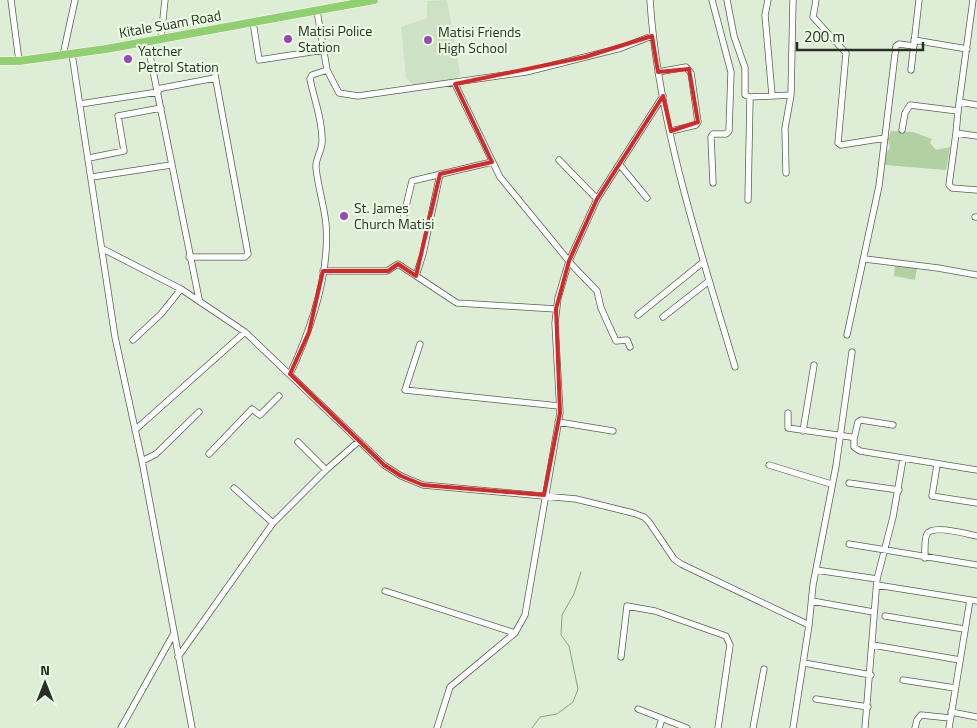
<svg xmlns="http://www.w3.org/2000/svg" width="977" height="728" viewBox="0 0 977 728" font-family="'Titillium Web',sans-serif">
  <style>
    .built { fill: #cde2c4 }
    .green { fill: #b1d1a3 }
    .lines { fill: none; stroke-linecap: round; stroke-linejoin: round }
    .stream { stroke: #83a872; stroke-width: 1 }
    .minor-casing { stroke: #55634f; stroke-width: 7 }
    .highway-casing { stroke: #fff; stroke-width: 9 }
    .minor { stroke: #fff; stroke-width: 5.5 }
    .highway { stroke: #90d071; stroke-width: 8 }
    .marked { fill: none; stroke: #d62828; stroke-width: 4; stroke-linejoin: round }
    .poi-dot { fill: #9a48b8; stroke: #ebfce4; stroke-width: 2 }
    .labels { text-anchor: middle; stroke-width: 4.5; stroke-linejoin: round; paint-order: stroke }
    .street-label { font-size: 14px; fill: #2a3027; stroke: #ebfce4 }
    .poi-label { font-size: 14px; fill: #2a3027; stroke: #ebfce4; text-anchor: start }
  </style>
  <rect width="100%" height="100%" fill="#deeed6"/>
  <path class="built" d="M447 0 460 73 456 81 414 86 406 78 401 27 427 18V1Z"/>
  <path class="green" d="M891 131 913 132 932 139 930 143 936 150 950 147 946 170 885 165V154L890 148 888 139Z
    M895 265 917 267 915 280 894 276Z"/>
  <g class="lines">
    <path class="stream" d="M532 728 540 717 557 714 573 702 578 689 569 646 561 635 562 615 574 594 581 572"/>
    <defs>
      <path id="minor" d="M11 0 19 61
        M650 0C658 123 700 249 735 367
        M712 0 731 72 729 131 726 134H713L711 137 713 183
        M727 0 734 36 745 68V95L750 97 748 200
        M768 0 765 15 772 95
        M816 0 813 17 846 53 838 143 841 145 885 138
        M253 22 259 60 324 50
        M161 38 165 0
        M914 40 967 49
        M147 41 199 299
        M72 54 115 337 142 461 192 728
        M63 55 75 0
        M327 70 339 93 358 96 526 72 621 48 652 36
        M911 70 919 0
        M658 72 686 67 691 73 698 122 696 125 671 131
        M455 84 500 177 573 266 597 291 601 308 616 341 627 340 630 347
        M157 89 215 78
        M750 97 791 95
        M960 102 977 105
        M80 104 158 92
        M958 111 956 133 977 136
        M902 130 905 113 910 105 958 111 973 0
        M956 133 949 185 952 188 977 190
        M89 158 124 151 118 116 161 108
        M559 160 597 199
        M620 165 647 198
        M786 173 785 128 791 95 793 0
        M92 177 171 165
        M975 217H977
        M403 219 412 181 492 162
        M103 249 181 289 245 332 384 465 401 476 423 485 576 499 633 513 644 517 649 522 674 559 681 564 809 625
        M189 257H245L248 254 215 75
        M865 259 938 268 977 275
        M323 271H387L398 264 457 303 556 309
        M416 276 423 254 440 174
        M638 315 702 263
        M663 317 709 281
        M847 335 879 186 896 46 899 44 914 46
        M133 340 161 314 181 289
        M420 344 405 390 559 406
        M290 374C311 329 330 275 326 224 324 205 318 187 316 168 315 159 322 151 322 142 323 122 314 99 310 79L312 75 327 70 317 11
        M788 413V428L851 437 854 439V447L860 451 977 470
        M558 422 613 431
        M135 430 245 332
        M803 431 814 365
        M854 439 858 422 861 420 893 425
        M298 442 326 470
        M209 454 252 409 260 415 279 396
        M142 461 156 454 199 412
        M769 465 831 484
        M937 465 932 496 977 503
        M849 483 899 490
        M234 488 273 523
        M849 544 977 565
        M925 558C925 551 924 540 927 534 932 524 967 534 977 536
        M816 570 877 579
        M877 585 977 601
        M385 591 515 633
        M812 601 873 612
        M885 616 964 629
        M873 645 960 660
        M178 657 273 523 326 470 359 441
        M621 657 627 606 655 611 726 636 730 645 718 728
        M804 663 871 675
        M903 680 955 688
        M816 699 868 707
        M638 709 687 728
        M951 712 977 717
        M121 728 173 635
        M437 728 450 687 515 633 525 615 560 413 555 323 558 298 569 261 597 199 663 96
        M659 728 662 719
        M753 728 764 669
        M793 728 809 625 813 585 836 466 852 352
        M865 728 877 579 893 517 903 459
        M915 728 917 720 921 715 950 718
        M949 728 970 600"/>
      <path id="highway" d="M0 61H19L106 49 374 0"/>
    </defs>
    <use href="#minor" class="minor-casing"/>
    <use href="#highway" class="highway-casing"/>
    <use href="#minor" class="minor"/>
    <use href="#highway" class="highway"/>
  </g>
  <path class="marked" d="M652 36 658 72 689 69 698 122 671 131 663 96 597 199 569 261 556 309 560 413 544 495 423 485 401 476 384 465 290 374 309 332 323 271H388L398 264 416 276 440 174 492 162 455 84 585 57Z"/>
  <g class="poi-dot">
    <circle cx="288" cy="39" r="5"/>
    <circle cx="428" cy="40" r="5"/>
    <circle cx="128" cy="59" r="5"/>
    <circle cx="344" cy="216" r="5"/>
  </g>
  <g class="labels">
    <g class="street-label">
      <text transform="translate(170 24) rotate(-10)" y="5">Kitale Suam Road</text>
    </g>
    <g class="poi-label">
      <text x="298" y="36">Matisi Police<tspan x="298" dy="16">Station</tspan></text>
      <text x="438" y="37">Matisi Friends<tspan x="438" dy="16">High School</tspan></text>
      <text x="138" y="56">Yatcher<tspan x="138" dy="16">Petrol Station</tspan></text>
      <text x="354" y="213">St. James<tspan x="354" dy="16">Church Matisi</tspan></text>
    </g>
  </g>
  <g transform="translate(45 683)" stroke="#ebfce4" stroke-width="4" paint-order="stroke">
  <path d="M0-4L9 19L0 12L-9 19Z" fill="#2a3027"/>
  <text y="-8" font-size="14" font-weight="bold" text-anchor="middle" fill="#2a3027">N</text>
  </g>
  <path d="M797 42v8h126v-8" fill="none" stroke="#2a3027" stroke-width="2.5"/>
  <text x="804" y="42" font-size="15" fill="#2a3027" stroke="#ebfce4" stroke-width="4" paint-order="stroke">200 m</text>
</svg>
